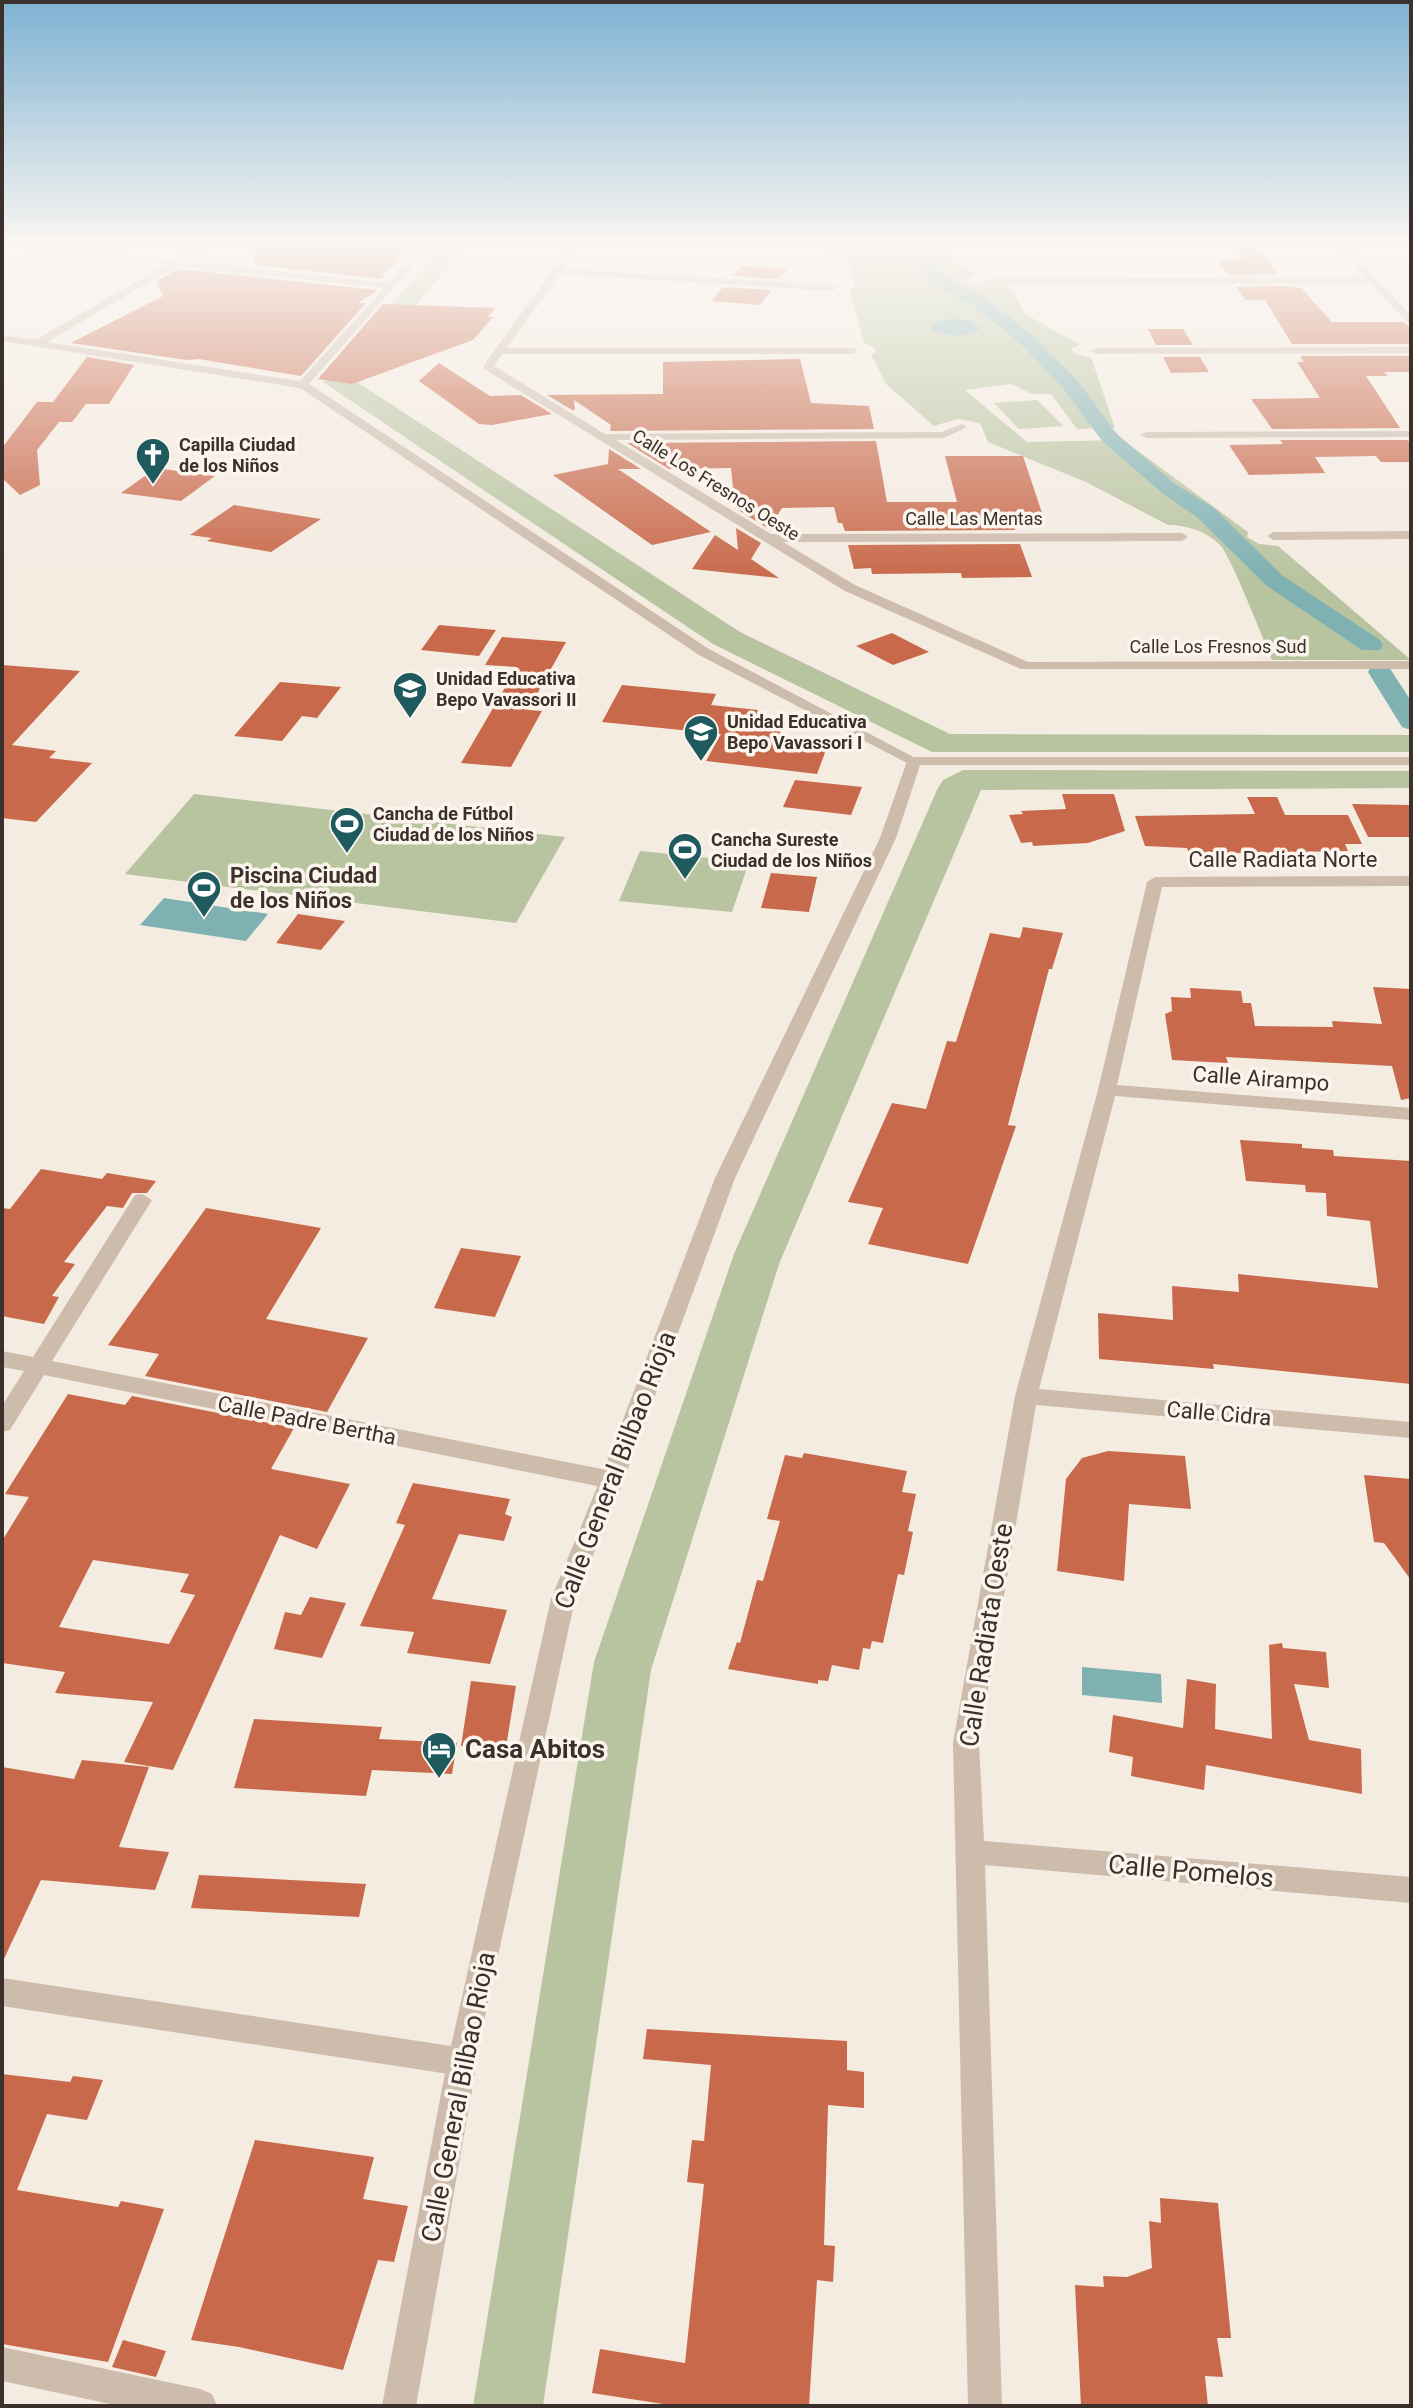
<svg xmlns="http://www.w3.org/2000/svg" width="1413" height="2408" viewBox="0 0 1413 2408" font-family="Roboto,sans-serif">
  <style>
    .green { fill: #b8c4a0 }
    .water { fill: #7fb0b2 }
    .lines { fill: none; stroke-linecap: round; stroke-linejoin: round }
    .canal { fill: #7fb0b2; fill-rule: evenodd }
    .building { fill: #c8694b; fill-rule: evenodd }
    .minor { fill: #cdbbac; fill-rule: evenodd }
    .tertiary { fill: #cdbbac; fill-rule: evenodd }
    .labels { text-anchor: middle; stroke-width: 7; stroke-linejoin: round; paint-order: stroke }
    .far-poi-label { font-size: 18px; font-weight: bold; fill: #3b302b; stroke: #fbf5ee; text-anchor: start }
    .far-street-label { font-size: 18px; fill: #3b302b; stroke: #fbf5ee }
    .street-label { font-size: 22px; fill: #3b302b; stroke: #fbf5ee }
    .poi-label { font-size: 22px; font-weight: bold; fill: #3b302b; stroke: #fbf5ee; text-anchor: start }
    .near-street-label { font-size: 26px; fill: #3b302b; stroke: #fbf5ee }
    .near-poi-label { font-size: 26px; font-weight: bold; fill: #3b302b; stroke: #fbf5ee; text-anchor: start }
  </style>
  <rect width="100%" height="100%" fill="#f4ebe1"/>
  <path class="green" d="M445 243H468L354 380 740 632 950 734 1411 735V752H932L713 644 323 382Z
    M823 243H940V251L975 275 967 279 971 283 983 286 1008 284 1025 314 1080 345 1071 349 1075 354 1091 357 1115 428 1077 429 1051 394H1032L1011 384 965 390 1027 442 1123 440 1248 532 1247 537 1259 544 1278 546 1411 660H1272C1263 639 1231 556 1220 545 1206 531 1187 525 1168 525L1086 482 988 442 980 423 957 419 934 426 887 385 871 355 876 352 875 348 864 343 850 292 855 285 846 254 824 253Z
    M1037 400 1064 426 1019 429 994 403Z
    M963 770 1411 771V788L981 790 779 1264 651 1670 543 2406H473L594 1662 734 1254 937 790 943 780Z
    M194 794 565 837 516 923 125 874Z
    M640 851 749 862 732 912 619 901Z"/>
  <path class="water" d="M955 319 971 321 980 328C968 339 944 337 930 328L939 321Z
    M164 898 268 914 246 941 140 925Z
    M1082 1667 1161 1674 1162 1703 1082 1695Z"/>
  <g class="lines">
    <path class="canal" d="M909 243H925L944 276 987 299 1033 336 1077 380 1117 434 1175 484 1214 508 1283 576 1380 640 1383 645 1380 650H1362L1267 586 1198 518 1161 492 1103 442 1063 388 1021 344 975 307 931 283Z
      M1380 665 1389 667 1411 701V730L1402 727 1368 672 1371 667Z"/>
  </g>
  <path class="building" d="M255 243H413L404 250H410L394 261 399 262 379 276H386L382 279 254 265Z
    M1246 243H1255L1278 274 1228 275 1217 260H1242L1236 250Z
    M742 266 787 269 779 279 733 276Z
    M178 269 378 290 358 303H366L301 376 199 359 187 360 71 343 163 296 156 282Z
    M1287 286 1301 288 1332 322H1403L1411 328V344H1292L1265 300H1245L1236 287Z
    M723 287 771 290 760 305 712 301Z
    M383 304 495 308 488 317H493L473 340 352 384 318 379Z
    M1148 329H1183L1193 345H1156Z
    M1300 356H1411V372H1384L1388 376H1366L1400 428 1272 429 1251 399 1320 398 1297 362H1304Z
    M87 357 134 365 109 404H86L72 422H59L37 450 40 485 20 495 2 478V448L37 402H53Z
    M1163 357H1200L1209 372 1171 373Z
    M800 359 811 403 869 406 874 429 610 431 611 425 574 400 575 410H572L547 395 663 394V362Z
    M439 363 490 396 521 395 552 414 492 425 479 424 419 381Z
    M1280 440H1408L1411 445V462H1381L1376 456 1315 457 1325 473 1249 475 1229 445 1283 444Z
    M876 441 887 502H957L945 456H1023L1045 522H1012L1015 530 845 531 842 523H838L834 507 782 508 769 529 735 508 731 468 669 469 627 443Z
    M609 449 641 469H618L711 532 652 545 553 475 608 464Z
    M156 468 215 476 181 501 121 493Z
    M234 505 321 519 271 552 207 541 212 538 190 535Z
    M736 528 761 543 751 559 779 578 692 569 715 535 738 550Z
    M1020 544 1032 577 962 578 961 573 872 574 871 568 854 569 848 545Z
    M439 625 496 630 479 656 421 650Z
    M892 633 929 652 893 665 856 646Z
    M502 637 566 642 528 710 542 711 511 767 461 763 517 667 485 665Z
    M2 665 80 671 12 745 56 751 49 758 92 763 36 822 2 818Z
    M280 682 341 687 317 718 302 716 282 741 234 736Z
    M622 685 716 694 711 705 758 710 755 718 786 721 778 737 829 742 817 774 706 761 721 734 602 722Z
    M795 780 862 787 851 815 783 807Z
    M1062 794H1114L1125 831 1088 843 1033 846 1032 842 1021 843 1009 815 1023 814 1021 811 1066 809Z
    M1247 797H1277L1285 815H1348L1362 844H1345L1348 851 1189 854 1187 848 1145 846 1135 816 1255 814Z
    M1352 804 1411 805V837H1368Z
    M771 873 817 877 809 912 761 908Z
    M298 914 345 921 321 950 276 943Z
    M1023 927 1063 933 1052 969H1049L1008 1125 1016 1126 968 1264 868 1244 883 1208 848 1202 892 1103 926 1109 947 1041 956 1042 990 933 1020 938Z
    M1373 987 1411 989V1098L1401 1100 1392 1066 1226 1057 1228 1063 1172 1060 1165 1014 1172 1011 1171 997 1191 998 1190 988 1241 991 1243 1003H1251L1255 1026 1333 1027 1332 1021 1382 1024Z
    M1240 1140 1302 1144V1148L1333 1150 1334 1156 1411 1161V1384L1213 1364 1214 1369 1099 1359 1098 1313 1173 1320 1172 1286 1239 1292 1238 1274 1378 1288 1370 1221 1327 1216 1326 1193 1306 1192 1305 1185 1246 1181Z
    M41 1169 102 1179 107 1173 156 1181 147 1193H132L123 1208 107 1206 64 1262 75 1264 52 1296 59 1297 44 1324 2 1316V1208L10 1209Z
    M206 1208 321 1228 266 1319 368 1338 327 1412 145 1376 159 1354 108 1345Z
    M461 1248 521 1256 495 1317 434 1308Z
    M68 1394 125 1405 132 1396 294 1428 271 1469 350 1484 317 1549 280 1535 173 1770 124 1762 153 1702 55 1693 65 1672 2 1663V1541L29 1497 5 1494ZM93 1560 189 1574 180 1592 195 1595 169 1644 59 1627Z
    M1108 1451 1185 1456 1191 1509 1129 1504 1124 1581 1057 1571 1066 1479 1082 1458Z
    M804 1453 907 1471 902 1492 916 1494 908 1531 913 1532 904 1575 898 1574 883 1643 872 1641 870 1649 863 1648 859 1670 832 1665 828 1681 818 1680V1684L728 1669 737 1642 740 1643 757 1580 763 1581 780 1521 767 1519 785 1455 802 1458Z
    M1364 1475 1411 1479V1580L1384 1543 1374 1542Z
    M413 1483 510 1499 505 1514 512 1517 504 1541 459 1534 432 1599 507 1610 490 1664 407 1653 414 1632 360 1626 405 1525 396 1523Z
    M310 1597 346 1603 322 1658 274 1649 285 1612 301 1615Z
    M1282 1643 1283 1648 1326 1652 1329 1688 1294 1684 1309 1740 1361 1749 1362 1794 1206 1765 1204 1790 1131 1776 1133 1757 1109 1752 1113 1715 1183 1728 1187 1679 1216 1684 1215 1729 1272 1739 1269 1645Z
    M471 1681 516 1686 506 1747 461 1746Z
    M254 1719 382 1727 379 1739 457 1743 452 1774 372 1770 366 1796 234 1788Z
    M82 1760 149 1767 119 1847 169 1852 155 1890 41 1880 2 1963V1767L74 1779Z
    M199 1875 366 1884 359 1917 191 1908Z
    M647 2029 847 2041V2070L864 2072V2108L828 2105 824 2245 835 2246 833 2282 817 2280 809 2406H676L592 2393 600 2349 685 2363 704 2184 687 2182 692 2140 704 2141 711 2065 643 2059Z
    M2 2074 70 2082 73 2076 103 2080 87 2120 47 2114 17 2190 118 2207 121 2201 164 2209 108 2362 2 2344Z
    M255 2140 374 2157 363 2199 408 2206 394 2262 378 2260 343 2370 239 2347 191 2340Z
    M1160 2198 1218 2203 1231 2338H1217L1223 2377 1205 2376 1208 2406H1081L1075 2285 1104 2287 1103 2276 1127 2277 1152 2268 1149 2221 1161 2223Z
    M123 2340 166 2351 156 2377 112 2367Z"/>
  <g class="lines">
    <path class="minor" d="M2 243 174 260 202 243H213L185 261 389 283 424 243H433L309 384 709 649 921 761 919 764H909L699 655 300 388 2 341V335L36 340 166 264 2 247ZM177 266 384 288 300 381 47 342Z
      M572 243H581L563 269 832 285 837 288 832 291 560 274 507 348H853L858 351 853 354H502L494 366 605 434 942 432 962 424 967 427 944 438 616 440 771 534 1182 533 1188 537 1182 541 783 542 855 585 1028 662 1411 661V669H1021L845 591 484 369V365Z
      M1334 243H1343L1411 316V325L1370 283 986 285 981 282 986 279 1365 277Z
      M1411 347V353L1096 354 1091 351 1096 348Z
      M1411 431V437L1146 438 1140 435 1146 432Z
      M1411 531V539L1273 540 1267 536 1273 532Z
      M1411 876V886L1162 887 1117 1085 1411 1108V1120L1115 1096 1039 1389 1411 1422V1438L1036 1405 979 1743 984 1841 1411 1877V1903L985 1865 1002 2406H968L953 1743 1015 1396 1098 1090 1147 882 1155 877Z
      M142 1194 152 1200 52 1361 612 1471 620 1474 624 1480 620 1486 612 1489 44 1375 10 1430 2 1432V1406L24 1371 2 1367V1351L33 1357 135 1195Z
      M462 2048 473 2052 477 2062 416 2406H382L447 2062 451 2052Z
      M2 2347 200 2389 212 2394 217 2406H120L2 2381Z"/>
    <path class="tertiary" d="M914 757H1411V765H920L896 838 735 1178 624 1480 575 1599 473 2072 462 2076 2 2006V1978L451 2046 551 1599 600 1480 715 1178 880 838 907 761Z"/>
  </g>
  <linearGradient id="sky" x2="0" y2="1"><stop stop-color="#7eb2d2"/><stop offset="0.42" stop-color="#faf6f2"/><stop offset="1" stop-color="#faf6f2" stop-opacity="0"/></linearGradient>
  <rect width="1413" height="580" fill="url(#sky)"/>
  <defs>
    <symbol id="church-pin" viewBox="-11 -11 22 30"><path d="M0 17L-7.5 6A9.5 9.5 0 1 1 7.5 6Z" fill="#1f5a5e" stroke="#fbf5ee"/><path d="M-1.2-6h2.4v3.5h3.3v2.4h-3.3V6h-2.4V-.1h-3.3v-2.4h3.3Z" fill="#fff"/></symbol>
    <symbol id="school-pin" viewBox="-11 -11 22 30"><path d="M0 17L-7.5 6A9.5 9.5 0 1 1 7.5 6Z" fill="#1f5a5e" stroke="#fbf5ee"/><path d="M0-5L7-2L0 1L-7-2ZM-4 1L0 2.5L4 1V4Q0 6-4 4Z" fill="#fff"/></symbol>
    <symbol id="stadium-pin" viewBox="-11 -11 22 30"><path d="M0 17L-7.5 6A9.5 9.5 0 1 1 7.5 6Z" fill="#1f5a5e" stroke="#fbf5ee"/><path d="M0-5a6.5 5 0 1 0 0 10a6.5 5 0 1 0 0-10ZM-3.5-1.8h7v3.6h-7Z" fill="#fff"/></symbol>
    <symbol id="hotel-pin" viewBox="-11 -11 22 30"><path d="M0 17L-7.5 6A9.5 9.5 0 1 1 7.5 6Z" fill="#1f5a5e" stroke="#fbf5ee"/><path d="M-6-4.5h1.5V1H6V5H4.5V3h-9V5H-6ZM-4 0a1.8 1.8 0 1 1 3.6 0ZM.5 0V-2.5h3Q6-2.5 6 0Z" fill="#fff"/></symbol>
  </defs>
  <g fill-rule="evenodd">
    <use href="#church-pin" x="133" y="435" width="40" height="54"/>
    <use href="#school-pin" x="390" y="669" width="40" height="54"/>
    <use href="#school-pin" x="681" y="712" width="40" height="54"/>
    <use href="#stadium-pin" x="327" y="804" width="40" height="54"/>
    <use href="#stadium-pin" x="665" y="830" width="40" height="54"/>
    <use href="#stadium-pin" x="184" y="868" width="40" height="54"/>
    <use href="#hotel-pin" x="419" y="1729" width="40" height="54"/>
  </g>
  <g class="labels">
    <g class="far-poi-label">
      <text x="179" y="451">Capilla Ciudad<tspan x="179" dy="21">de los Niños</tspan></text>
      <text x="436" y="685">Unidad Educativa<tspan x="436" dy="21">Bepo Vavassori II</tspan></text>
      <text x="727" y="728">Unidad Educativa<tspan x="727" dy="21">Bepo Vavassori I</tspan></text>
      <text x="373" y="820">Cancha de Fútbol<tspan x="373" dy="21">Ciudad de los Niños</tspan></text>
      <text x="711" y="846">Cancha Sureste<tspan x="711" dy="21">Ciudad de los Niños</tspan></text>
    </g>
    <g class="far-street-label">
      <text transform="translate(716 485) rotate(32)" y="6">Calle Los Fresnos Oeste</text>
      <text x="974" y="525">Calle Las Mentas</text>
      <text x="1218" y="653">Calle Los Fresnos Sud</text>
    </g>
    <g class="street-label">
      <text x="1283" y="867">Calle Radiata Norte</text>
      <text transform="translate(1261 1078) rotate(4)" y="8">Calle Airampo</text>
      <text transform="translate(1219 1413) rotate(5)" y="8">Calle Cidra</text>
      <text transform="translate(307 1420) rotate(11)" y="8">Calle Padre Bertha</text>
    </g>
    <g class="poi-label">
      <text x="230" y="883">Piscina Ciudad<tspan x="230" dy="25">de los Niños</tspan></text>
    </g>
    <g class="near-street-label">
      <text transform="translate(615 1470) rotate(-69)" y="9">Calle General Bilbao Rioja</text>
      <text transform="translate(986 1635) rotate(-81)" y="9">Calle Radiata Oeste</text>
      <text transform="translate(1191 1871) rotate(5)" y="9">Calle Pomelos</text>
      <text transform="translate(458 2097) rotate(-79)" y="9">Calle General Bilbao Rioja</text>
    </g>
    <g class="near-poi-label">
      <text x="465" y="1758">Casa Abitos</text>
    </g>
  </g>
  <rect width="1413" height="2408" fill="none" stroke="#3b302b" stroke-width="8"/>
</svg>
